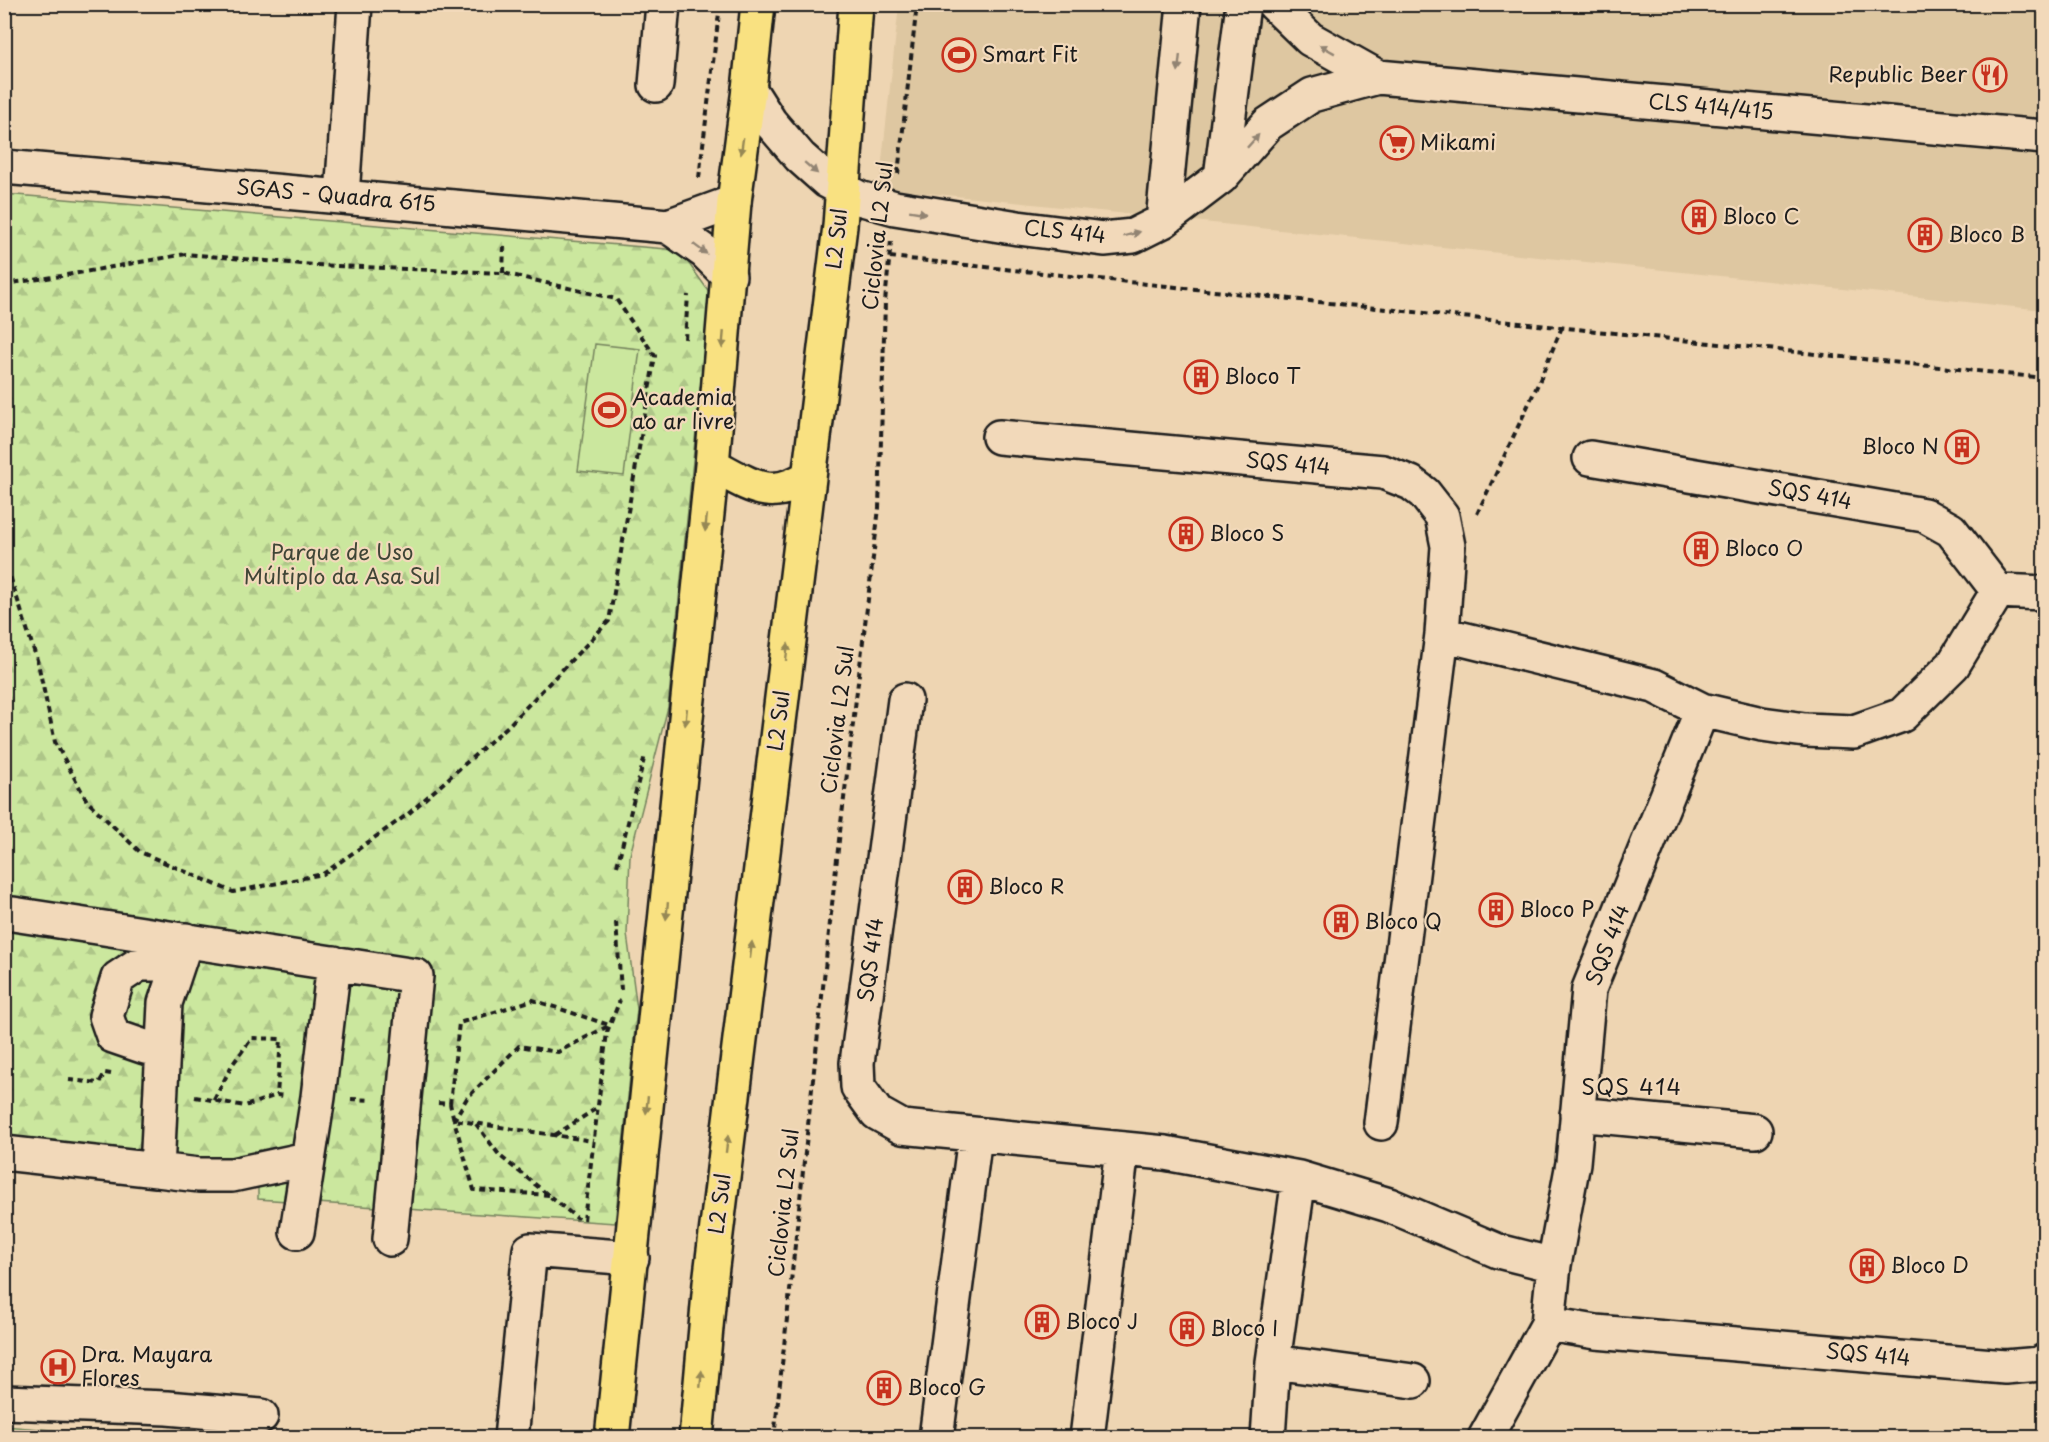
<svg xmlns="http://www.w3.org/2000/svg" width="2049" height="1442" viewBox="0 0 2049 1442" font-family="'Playpen Sans',sans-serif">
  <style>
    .built { fill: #dec7a1 }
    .grass { fill: url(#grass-dots); stroke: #74825d; stroke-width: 1.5 }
    .forest { fill: url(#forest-firs); stroke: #74825d; stroke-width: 1.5 }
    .garden { fill: #cbe79e; stroke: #74825d; stroke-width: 1.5 }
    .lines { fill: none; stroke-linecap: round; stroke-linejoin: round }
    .minor-casing { stroke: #1c1c1c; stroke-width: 38 }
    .major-casing { stroke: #1c1c1c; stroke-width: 38 }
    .path { stroke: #1c1c1c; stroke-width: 4; stroke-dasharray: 6 4.5; stroke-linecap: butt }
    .minor { stroke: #f2d9ba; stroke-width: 33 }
    .major { stroke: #f9e181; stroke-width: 33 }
    .oneway { fill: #928473 }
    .oneway2 { fill: #968854 }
    .labels { text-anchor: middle; stroke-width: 4.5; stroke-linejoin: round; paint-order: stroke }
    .poi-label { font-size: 21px; fill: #1c1c1c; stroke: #f2d9ba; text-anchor: start }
    .street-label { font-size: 21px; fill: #1c1c1c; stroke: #f2d9ba }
    .park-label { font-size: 21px; fill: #3f4536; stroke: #f2d9ba }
    .neighbourhood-label { font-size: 22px; letter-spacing: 1.5px; fill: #1c1c1c; stroke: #f2d9ba }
  </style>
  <defs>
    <pattern id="grass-dots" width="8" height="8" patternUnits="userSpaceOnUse" patternTransform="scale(1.5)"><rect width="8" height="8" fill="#cbe79e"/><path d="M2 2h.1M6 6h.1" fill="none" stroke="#aec688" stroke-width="1.8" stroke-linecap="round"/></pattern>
    <pattern id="forest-firs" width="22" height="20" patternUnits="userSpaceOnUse" patternTransform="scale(1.5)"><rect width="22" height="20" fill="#cbe79e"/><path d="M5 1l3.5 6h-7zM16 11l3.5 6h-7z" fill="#aec688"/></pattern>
  </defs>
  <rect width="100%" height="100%" fill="#eed5b2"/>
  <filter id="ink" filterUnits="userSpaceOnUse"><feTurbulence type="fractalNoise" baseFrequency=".0167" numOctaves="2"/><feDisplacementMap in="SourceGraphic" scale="12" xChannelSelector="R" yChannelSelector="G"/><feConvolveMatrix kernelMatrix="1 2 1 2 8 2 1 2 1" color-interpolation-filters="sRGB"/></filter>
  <g filter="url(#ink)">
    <path class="built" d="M899 5H2044V310L879 188Z"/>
    <path class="grass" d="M4 1426 135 1437H5Z"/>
    <path class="forest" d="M4 194 679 250 710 293 668 707 630 855 627 934 637 1009 615 1223 258 1199V1175L5 1154Z"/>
    <path class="garden" d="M595 344 640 349 624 476 578 471Z"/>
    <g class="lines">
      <defs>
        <path id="minor" d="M1274 4 1310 39 1378 77
          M656 85 663 4
          M749 89 770 122 800 157 827 181 859 198 895 208 1018 228 1104 239 1133 236 1163 221 1221 177 1268 124 1312 95 1378 77 2044 137
          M4 167 668 226 734 202
          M1221 177 1243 4
          M342 196 355 4
          M1163 221 1184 4
          M668 226 705 252 729 276
          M999 437 1383 472 1411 483 1424 493 1442 516 1448 546 1442 634 1381 1123
          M1590 458 1924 515 1951 530 1998 591
          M1442 634 1654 686 1702 710 1762 724 1805 730 1854 732 1902 715 1953 665 1998 591 2044 593
          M905 700 857 1063 858 1087 877 1113 902 1127 1165 1153 1299 1178 1389 1205 1498 1251 1554 1265
          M13 914 416 976 390 1239
          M186 940 165 1003 157 1170 199 1175H232L307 1159
          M163 1049 145 1047 113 1036 106 1016 118 978 139 964 178 963
          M1577 1114 1755 1131
          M4 1153 157 1170
          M297 1232 318 1097 334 963
          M1548 1324 1596 1332 2005 1367 2041 1364 2044 1361
          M1273 1362 1413 1381
          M4 1402 167 1408 261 1416
          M511 1438 530 1250 632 1258
          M936 1438 975 1136
          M1087 1438 1122 1149
          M1268 1438 1273 1362 1299 1178
          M1485 1438 1548 1324 1554 1265 1573 1163 1589 989 1702 710"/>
        <path id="major" d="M712 465C749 484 770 503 809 476
          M612 1438 712 465 734 202 749 89 758 4
          M696 1438 710 1283 840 226 856 4"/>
      </defs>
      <use href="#minor" class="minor-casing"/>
      <use href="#major" class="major-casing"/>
      <path class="path" d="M898 174 917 4
        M699 178 719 13
        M890 257 2044 378
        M503 273 504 246
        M4 284 61 276 186 254 314 265 503 273 616 299 655 356 609 621 508 726 408 814 323 874 233 892 140 852 87 801 55 742 38 663 9 573 4 568
        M685 339 688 295
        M1477 514 1539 382 1562 327
        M617 866 645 755
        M616 922 621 990
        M69 1080 99 1083 105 1073 111 1074
        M195 1097 245 1106 277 1095 284 1096
        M351 1099 371 1100
        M214 1100 232 1065 252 1038 281 1039 277 1095
        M438 1103 450 1104 454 1120 593 1141
        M450 1104 459 1023 533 1000 609 1025
        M476 1124 500 1156 578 1219
        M555 1135 597 1108
        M549 1195 474 1190 454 1120 467 1098 519 1046 558 1052 610 1025
        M584 1220 607 1032 620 1000
        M774 1438 839 840 879 508 885 302 891 241"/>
      <use href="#minor" class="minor"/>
      <use href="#major" class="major"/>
    </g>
    <defs><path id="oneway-solid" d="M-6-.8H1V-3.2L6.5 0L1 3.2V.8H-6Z" transform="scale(1.5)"/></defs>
    <g class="oneway">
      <use href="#oneway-solid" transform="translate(1327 49) rotate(-151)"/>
      <use href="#oneway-solid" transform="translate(1179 63) rotate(96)"/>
      <use href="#oneway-solid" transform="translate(1253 141) rotate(-48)"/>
      <use href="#oneway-solid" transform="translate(811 168) rotate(41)"/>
      <use href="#oneway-solid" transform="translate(918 212) rotate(9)"/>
      <use href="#oneway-solid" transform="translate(1132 234) rotate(-15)"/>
      <use href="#oneway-solid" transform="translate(700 249) rotate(37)"/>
    </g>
    <g class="oneway2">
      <use href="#oneway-solid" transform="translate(742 146) rotate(98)"/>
      <use href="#oneway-solid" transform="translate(723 340) rotate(95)"/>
      <use href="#oneway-solid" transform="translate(706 523) rotate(96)"/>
      <use href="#oneway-solid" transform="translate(787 652) rotate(-83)"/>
      <use href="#oneway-solid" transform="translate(686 717) rotate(96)"/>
      <use href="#oneway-solid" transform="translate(667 911) rotate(96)"/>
      <use href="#oneway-solid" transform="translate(751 950) rotate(-83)"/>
      <use href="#oneway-solid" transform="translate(647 1105) rotate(96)"/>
      <use href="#oneway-solid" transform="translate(727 1144) rotate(-83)"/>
      <use href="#oneway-solid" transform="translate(701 1379) rotate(-85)"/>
    </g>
  </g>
  <defs>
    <symbol id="stadium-ring" viewBox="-11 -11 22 22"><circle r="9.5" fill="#f2d9ba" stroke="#c8321e" stroke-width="1.5"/><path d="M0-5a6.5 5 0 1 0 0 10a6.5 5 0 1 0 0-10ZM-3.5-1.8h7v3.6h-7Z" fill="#c8321e"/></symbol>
    <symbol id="restaurant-ring" viewBox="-11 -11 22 22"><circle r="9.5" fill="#f2d9ba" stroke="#c8321e" stroke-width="1.5"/><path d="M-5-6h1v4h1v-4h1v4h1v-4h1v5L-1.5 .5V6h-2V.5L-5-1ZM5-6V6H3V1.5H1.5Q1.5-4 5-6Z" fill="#c8321e"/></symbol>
    <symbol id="supermarket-ring" viewBox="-11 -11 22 22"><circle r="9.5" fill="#f2d9ba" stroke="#c8321e" stroke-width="1.5"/><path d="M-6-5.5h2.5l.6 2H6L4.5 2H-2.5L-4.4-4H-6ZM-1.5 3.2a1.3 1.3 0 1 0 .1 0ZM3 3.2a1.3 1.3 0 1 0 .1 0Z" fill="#c8321e"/></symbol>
    <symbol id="building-ring" viewBox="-11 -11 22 22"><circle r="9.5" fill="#f2d9ba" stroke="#c8321e" stroke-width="1.5"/><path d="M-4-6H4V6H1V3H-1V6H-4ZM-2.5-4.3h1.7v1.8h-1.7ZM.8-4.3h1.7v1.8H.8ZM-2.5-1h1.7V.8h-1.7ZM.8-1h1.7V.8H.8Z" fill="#c8321e"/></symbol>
    <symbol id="hospital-ring" viewBox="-11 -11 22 22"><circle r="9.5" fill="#f2d9ba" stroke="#c8321e" stroke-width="1.5"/><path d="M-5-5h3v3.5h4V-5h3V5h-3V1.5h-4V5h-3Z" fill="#c8321e"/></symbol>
  </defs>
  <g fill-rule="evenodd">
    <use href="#stadium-ring" x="940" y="36" width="38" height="38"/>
    <use href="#restaurant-ring" x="1971" y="56" width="38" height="38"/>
    <use href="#supermarket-ring" x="1378" y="124" width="38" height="38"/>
    <use href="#building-ring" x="1680" y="198" width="38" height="38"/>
    <use href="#building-ring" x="1906" y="216" width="38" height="38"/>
    <use href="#building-ring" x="1182" y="358" width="38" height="38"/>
    <use href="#stadium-ring" x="590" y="391" width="38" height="38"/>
    <use href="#building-ring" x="1943" y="428" width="38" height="38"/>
    <use href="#building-ring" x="1167" y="515" width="38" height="38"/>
    <use href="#building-ring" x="1682" y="530" width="38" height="38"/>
    <use href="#building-ring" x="946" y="868" width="38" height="38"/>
    <use href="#building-ring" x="1477" y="891" width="38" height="38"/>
    <use href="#building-ring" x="1322" y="903" width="38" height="38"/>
    <use href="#building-ring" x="1848" y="1247" width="38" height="38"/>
    <use href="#building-ring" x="1023" y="1303" width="38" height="38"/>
    <use href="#building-ring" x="1168" y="1310" width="38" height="38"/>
    <use href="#hospital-ring" x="39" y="1348" width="38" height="38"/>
    <use href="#building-ring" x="865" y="1369" width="38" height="38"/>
  </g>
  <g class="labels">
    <g class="poi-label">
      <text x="982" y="62">Smart Fit</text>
      <text x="1967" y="82" text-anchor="end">Republic Beer</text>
      <text x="1420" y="150">Mikami</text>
      <text x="1722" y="224">Bloco C</text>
      <text x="1948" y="242">Bloco B</text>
      <text x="1224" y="384">Bloco T</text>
      <text x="632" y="405">Academia<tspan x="632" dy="24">ao ar livre</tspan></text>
      <text x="1939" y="454" text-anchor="end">Bloco N</text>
      <text x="1209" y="541">Bloco S</text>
      <text x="1724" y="556">Bloco O</text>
      <text x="988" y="894">Bloco R</text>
      <text x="1519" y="917">Bloco P</text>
      <text x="1364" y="929">Bloco Q</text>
      <text x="1890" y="1273">Bloco D</text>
      <text x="1065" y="1329">Bloco J</text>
      <text x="1210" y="1336">Bloco I</text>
      <text x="81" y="1362">Dra. Mayara<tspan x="81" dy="24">Flores</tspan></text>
      <text x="907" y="1395">Bloco G</text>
    </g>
    <g class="street-label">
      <text transform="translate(1711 107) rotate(5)" y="7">CLS 414/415</text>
      <text transform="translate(336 196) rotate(5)" y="7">SGAS - Quadra 615</text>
      <text transform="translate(1065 232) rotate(6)" y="7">CLS 414</text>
      <text transform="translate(878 236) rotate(-84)" y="7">Ciclovia L2 Sul</text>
      <text transform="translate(837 239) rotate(-84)" y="7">L2 Sul</text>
      <text transform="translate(1288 464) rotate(5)" y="7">SQS 414</text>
      <text transform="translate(1810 495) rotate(10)" y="7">SQS 414</text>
      <text transform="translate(838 720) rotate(-83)" y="7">Ciclovia L2 Sul</text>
      <text transform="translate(779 721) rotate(-83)" y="7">L2 Sul</text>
      <text transform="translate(1608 945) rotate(-69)" y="7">SQS 414</text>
      <text transform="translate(871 960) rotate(-83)" y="7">SQS 414</text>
      <text transform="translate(784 1203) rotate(-84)" y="7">Ciclovia L2 Sul</text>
      <text transform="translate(720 1204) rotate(-83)" y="7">L2 Sul</text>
      <text transform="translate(1868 1355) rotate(5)" y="7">SQS 414</text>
    </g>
    <g class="park-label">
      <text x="342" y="560">Parque de Uso<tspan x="342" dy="24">Múltiplo da Asa Sul</tspan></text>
    </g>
    <g class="neighbourhood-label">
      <text x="1632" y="1095">SQS 414</text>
    </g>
  </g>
  <rect width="2049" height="1442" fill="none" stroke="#f2d9ba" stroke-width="24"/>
  <rect x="12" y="12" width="2025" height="1418" fill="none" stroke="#1c1c1c" stroke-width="2" filter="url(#ink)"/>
</svg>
